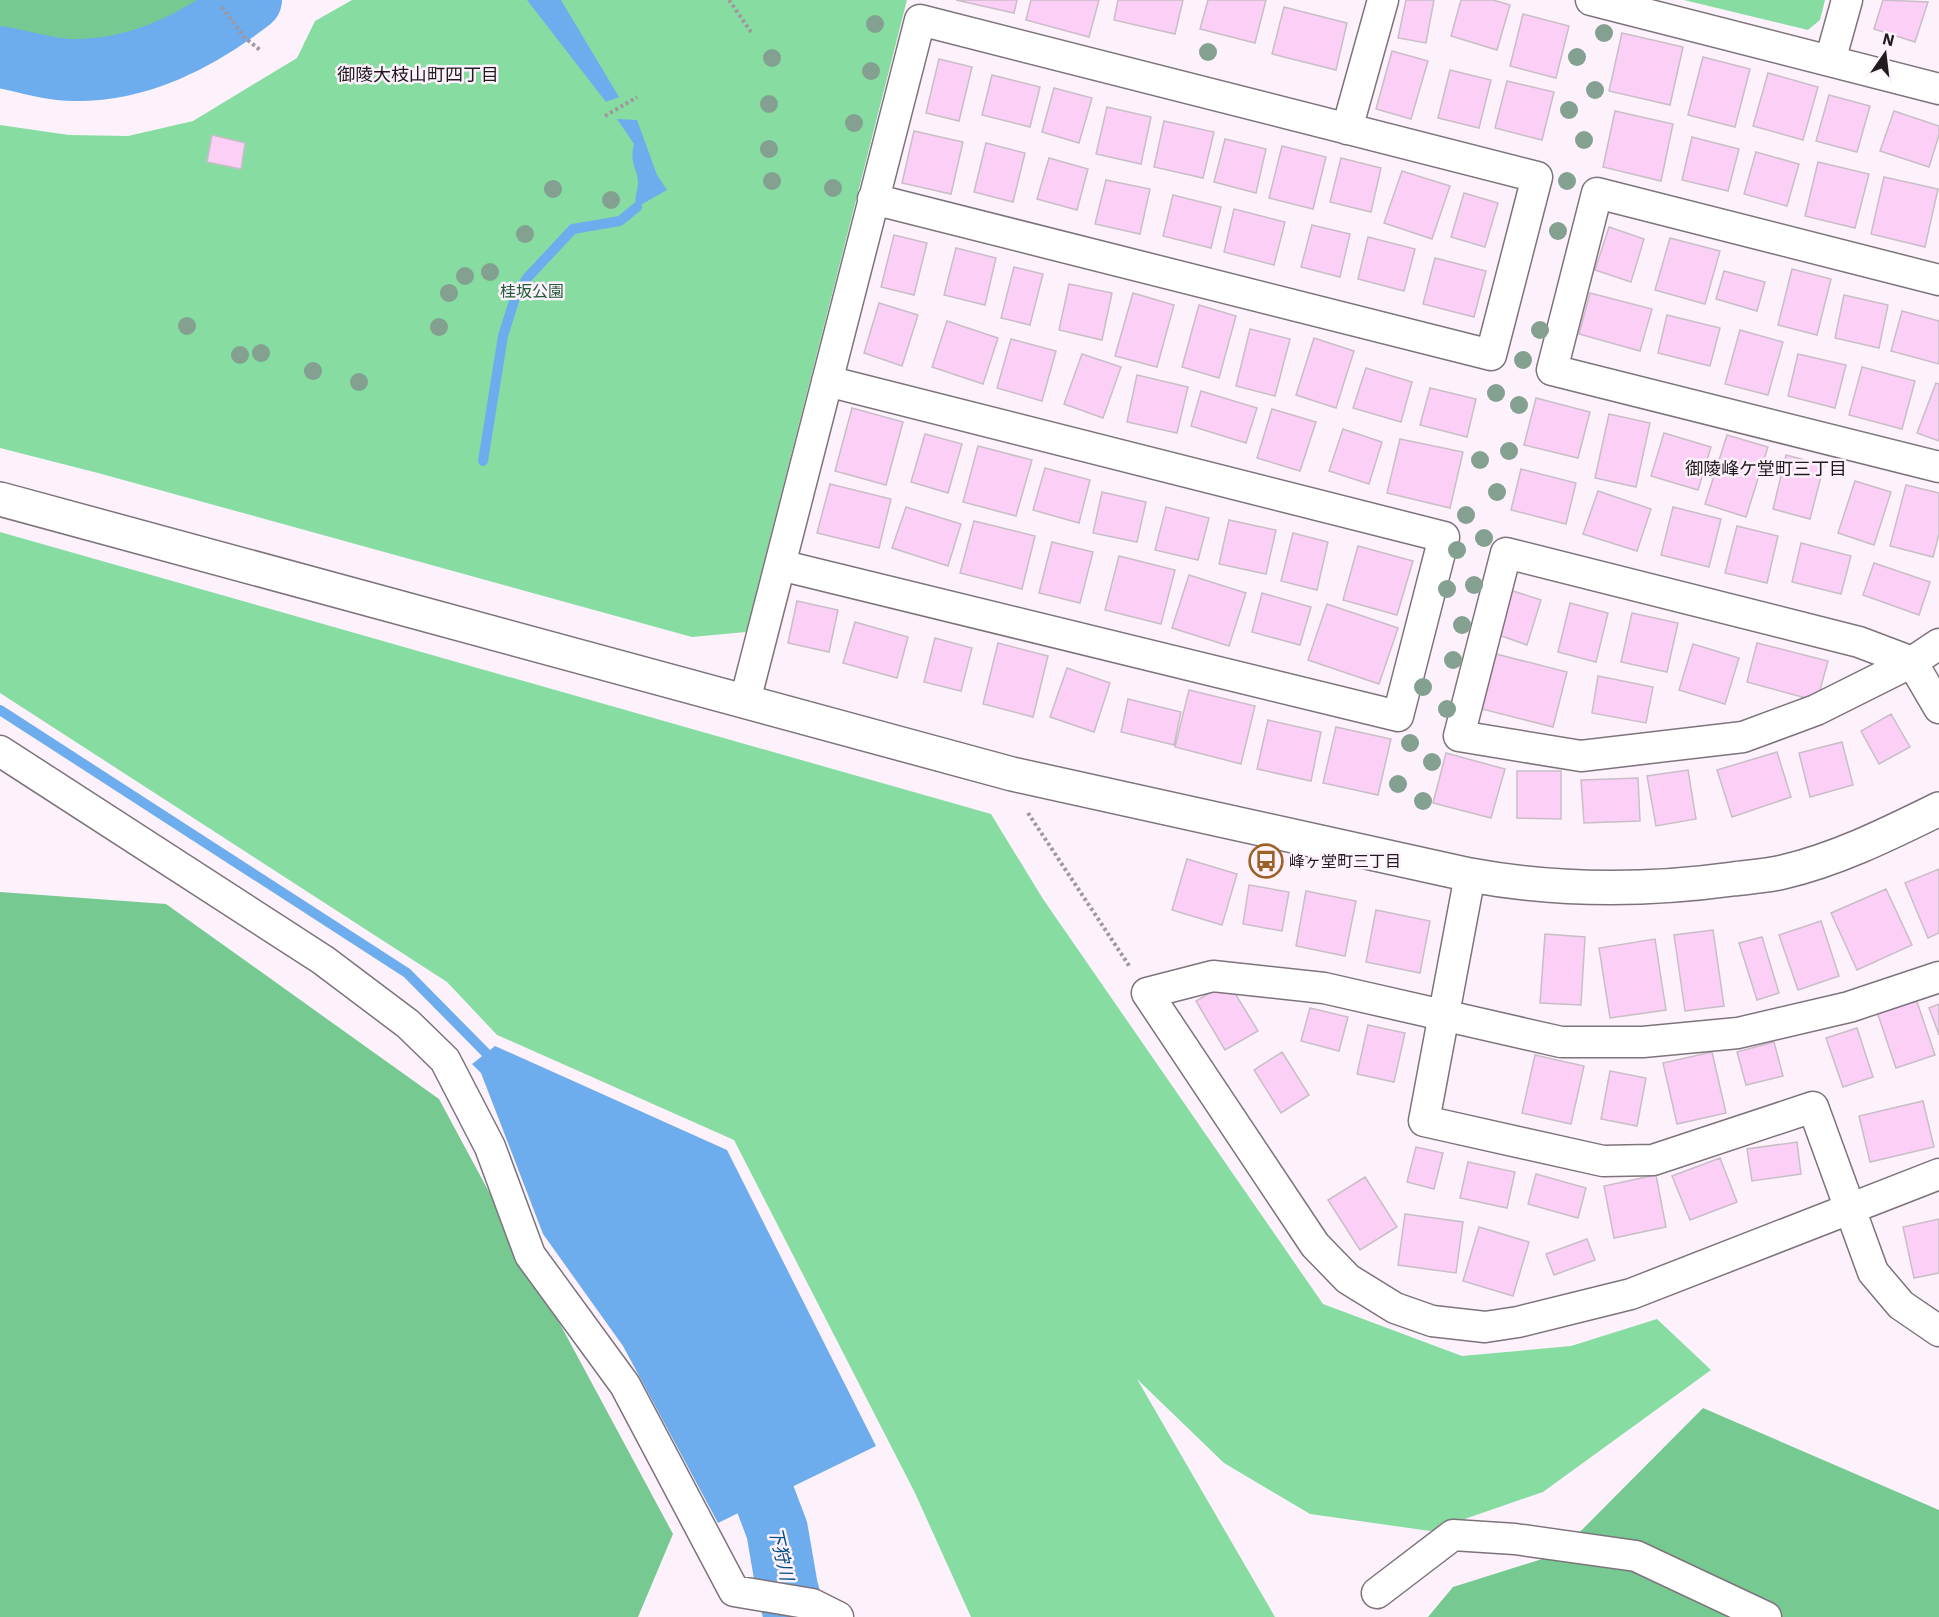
<svg xmlns="http://www.w3.org/2000/svg" width="1939" height="1617" viewBox="0 0 1939 1617" font-family="'IBM Plex Sans','Noto Sans JP',sans-serif">
  <style>
    .green { fill: #87dca2 }
    .forest { fill: #75c991 }
    .water { fill: #6dadee }
    .lines { fill: none; stroke-linecap: round; stroke-linejoin: round }
    .stream { stroke: #6dadee; stroke-width: 10 }
    .river { stroke: #6dadee; stroke-width: 62 }
    .building { fill: #fbcff6; stroke: #c9bec7; stroke-width: 1.5 }
    .street-casing { stroke: #7d737b; stroke-width: 33 }
    .secondary-casing { stroke: #7d737b; stroke-width: 36 }
    .path { stroke: #9f979e; stroke-width: 4; stroke-dasharray: 3 3; stroke-linecap: butt }
    .street { stroke: #fff; stroke-width: 30 }
    .secondary { stroke: #fff; stroke-width: 33 }
    .tree { fill: #83a090 }
    .labels { text-anchor: middle; stroke-width: 5; stroke-linejoin: round; paint-order: stroke }
    .park-label { font-size: 16px; fill: #1f5c37; stroke: #fdf2fc }
    .poi-label { font-size: 16px; fill: #1f1b1e; stroke: #fdf2fc; text-anchor: start }
    .neighbourhood-label { font-size: 18px; fill: #1f1b1e; stroke: #fdf2fc }
    .water-label { font-size: 18px; font-style: italic; fill: #004c86; stroke: #fdf2fc }
  </style>
  <rect width="100%" height="100%" fill="#fdf2fc"/>
  <path class="green" d="M352 0H907L746 632 692 637 98 473 0 448V125L69 135 128 136 193 121 297 58 315 21Z
    M1684 0H1825L1820 20 1808 30Z
    M0 532 991 814 1043 899 1323 1304 1462 1356 1571 1346 1657 1319 1711 1370 1543 1492 1430 1531 1310 1514 1224 1463 1137 1379 1275 1617H971L915 1493 734 1140 497 1035 447 982 0 693Z"/>
  <path class="forest" d="M0 0H234C197 22 158 50 114 58 77 65 37 57 0 50Z
    M0 892 166 904 439 1099 673 1534 638 1617H0Z
    M1703 1408 1939 1510V1617H1428L1453 1587 1558 1554Z"/>
  <path class="water" d="M527 0H561L619 97 606 102Z
    M617 119 637 120 657 175 667 190 637 207C633 197 638 193 638 183 638 168 629 165 634 144Z
    M495 1046 727 1150 876 1446 718 1523 623 1346 543 1234 481 1073 472 1064Z"/>
  <g class="lines">
    <path class="stream" d="M483 461 503 336 515 298 527 278 573 229 620 221 637 207
      M0 710 407 973 486 1053"/>
    <path class="river" d="M0 57C23 61 49 70 73 70 140 71 199 40 251 0
      M763 1493 777 1530 787 1588 795 1617"/>
  </g>
  <path class="building" d="M956 0H1017L1014 13Z
    M1031 0H1099L1089 37 1026 20Z
    M1118 0H1183L1175 34 1114 20Z
    M1208 0H1266L1255 43 1200 29Z
    M1406 0H1434L1426 43 1398 38Z
    M1461 0H1493L1510 5 1497 50 1451 36Z
    M1883 0 1928 2 1915 42 1874 29Z
    M1284 7 1347 23 1336 70 1272 54Z
    M1523 14 1569 26 1556 78 1510 66Z
    M1622 33 1683 47 1670 105 1609 91Z
    M1392 51 1428 61 1411 119 1376 109Z
    M1703 57 1750 69 1735 127 1688 115Z
    M939 59 972 67 959 121 926 113Z
    M1450 70 1491 80 1479 128 1438 118Z
    M1768 73 1818 87 1803 140 1753 126Z
    M992 75 1040 87 1030 127 982 115Z
    M1507 81 1554 92 1542 140 1495 128Z
    M1054 88 1092 98 1079 143 1042 132Z
    M1829 95 1870 106 1857 152 1816 141Z
    M1107 107 1151 117 1141 164 1096 154Z
    M1615 111 1673 124 1661 181 1603 167Z
    M1894 111 1939 126V135L1929 167 1880 151Z
    M1164 121 1214 132 1203 178 1154 167Z
    M914 131 963 142 951 194 902 183Z
    M212 135 245 143 241 169 207 162Z
    M1692 137 1739 149 1728 191 1682 180Z
    M1225 139 1266 149 1256 193 1214 182Z
    M986 143 1025 153 1013 202 974 192Z
    M1282 146 1326 157 1313 209 1269 198Z
    M1756 152 1799 164 1787 206 1744 194Z
    M1049 158 1088 169 1077 210 1037 199Z
    M1341 158 1381 168 1371 212 1330 202Z
    M1818 162 1869 174 1855 228 1805 216Z
    M1402 171 1450 186 1432 239 1384 223Z
    M1884 177 1938 189 1925 247 1871 234Z
    M1106 180 1150 189 1140 234 1095 224Z
    M1464 193 1498 203 1485 247 1451 237Z
    M1173 195 1221 207 1211 248 1163 236Z
    M1234 209 1285 222 1274 265 1224 252Z
    M1312 225 1350 234 1340 277 1301 267Z
    M1609 227 1644 239 1631 282 1595 270Z
    M894 235 927 243 914 295 881 287Z
    M1368 237 1415 249 1404 291 1358 279Z
    M1670 238 1720 251 1705 304 1655 290Z
    M956 248 996 258 985 305 944 295Z
    M1435 258 1486 271 1474 317 1423 304Z
    M1014 267 1043 274 1030 325 1001 318Z
    M1792 269 1831 279 1817 335 1778 325Z
    M1724 271 1765 282 1757 311 1716 299Z
    M1069 284 1112 293 1102 340 1059 330Z
    M1133 293 1174 305 1157 367 1115 356Z
    M1590 293 1652 309 1640 351 1579 334Z
    M1844 295 1888 305 1879 348 1835 338Z
    M879 303 918 315 902 366 864 353Z
    M1199 305 1236 316 1219 378 1182 367Z
    M1902 311 1939 321V364L1891 351Z
    M1667 315 1720 328 1710 366 1658 353Z
    M947 321 998 338 983 384 932 367Z
    M1250 329 1290 339 1275 396 1236 386Z
    M1740 330 1783 342 1768 395 1725 384Z
    M1314 338 1354 351 1336 408 1296 395Z
    M1011 339 1056 351 1042 401 997 388Z
    M1082 354 1121 367 1103 418 1064 404Z
    M1798 354 1846 365 1835 408 1788 396Z
    M1862 367 1915 381 1902 429 1849 415Z
    M1366 368 1412 382 1401 422 1353 408Z
    M1137 375 1188 387 1177 433 1127 422Z
    M1936 383 1939 384V441L1917 433Z
    M1430 388 1476 399 1467 437 1420 425Z
    M1201 391 1257 408 1246 443 1191 426Z
    M1536 398 1590 412 1578 458 1524 445Z
    M852 408 903 422 886 485 835 471Z
    M1272 409 1316 422 1300 471 1257 458Z
    M1609 414 1650 423 1636 487 1595 478Z
    M1343 429 1382 442 1369 484 1329 471Z
    M1664 433 1711 447 1698 490 1651 476Z
    M925 434 962 444 948 493 911 482Z
    M1727 435 1768 447 1746 517 1705 504Z
    M1400 439 1463 452 1450 508 1387 493Z
    M978 446 1032 460 1016 516 963 502Z
    M1786 455 1824 465 1810 519 1773 509Z
    M1045 468 1090 480 1079 523 1033 510Z
    M1521 469 1576 483 1566 524 1511 510Z
    M1855 481 1891 492 1874 545 1838 533Z
    M830 484 891 499 879 548 817 533Z
    M1906 485 1939 493V534L1933 557 1890 546Z
    M1598 491 1651 509 1637 551 1583 534Z
    M1102 492 1146 502 1137 542 1093 533Z
    M906 507 961 524 948 566 892 548Z
    M1166 507 1209 518 1198 560 1155 550Z
    M1673 507 1721 519 1709 567 1661 555Z
    M1229 520 1276 530 1266 574 1219 564Z
    M974 521 1035 536 1022 589 960 573Z
    M1737 526 1778 536 1767 583 1725 573Z
    M1293 533 1328 542 1317 590 1281 581Z
    M1052 542 1093 552 1080 603 1039 593Z
    M1801 543 1851 556 1841 594 1792 582Z
    M1358 546 1413 561 1397 615 1343 600Z
    M1119 556 1175 570 1161 624 1105 610Z
    M1874 563 1930 582 1919 615 1863 595Z
    M1189 575 1246 593 1229 646 1172 628Z
    M1510 590 1541 600 1527 645 1496 634Z
    M1262 593 1311 607 1300 645 1252 632Z
    M797 601 838 610 829 652 788 643Z
    M1570 603 1608 613 1596 662 1558 652Z
    M1327 604 1398 628 1379 684 1308 660Z
    M1632 613 1678 623 1667 672 1621 662Z
    M855 622 908 637 897 678 843 663Z
    M935 638 972 648 961 691 924 682Z
    M998 643 1048 656 1033 717 983 704Z
    M1757 643 1828 661 1817 701 1747 682Z
    M1693 644 1739 658 1725 704 1679 690Z
    M1496 654 1567 672 1553 727 1482 709Z
    M1067 668 1110 683 1094 732 1050 717Z
    M1598 676 1653 687 1646 723 1592 713Z
    M1189 690 1255 706 1241 764 1175 747Z
    M1128 699 1181 712 1174 745 1121 732Z
    M1891 714 1910 747 1879 764 1861 731Z
    M1268 720 1321 732 1311 781 1257 769Z
    M1336 727 1391 739 1378 795 1323 783Z
    M1842 742 1853 785 1810 797 1799 753Z
    M1777 752 1791 797 1732 817 1717 770Z
    M1446 753 1505 769 1491 818 1433 803Z
    M1688 770 1696 819 1656 826 1647 776Z
    M1517 771H1561V819L1517 818Z
    M1638 778 1640 821 1584 823 1581 780Z
    M1187 859 1237 874 1222 925 1172 910Z
    M1939 869V933L1928 938 1905 883Z
    M1249 885 1289 892 1282 931 1243 924Z
    M1886 889 1912 945 1857 970 1831 913Z
    M1306 891 1356 901 1345 956 1296 946Z
    M1376 910 1430 921 1420 973 1366 962Z
    M1821 921 1839 976 1798 990 1779 935Z
    M1713 930 1724 1006 1685 1011 1674 935Z
    M1545 934 1585 937 1581 1005 1540 1003Z
    M1762 937 1779 993 1757 1000 1739 943Z
    M1655 939 1666 1010 1610 1018 1599 948Z
    M1228 982 1258 1031 1225 1050 1196 1001Z
    M1914 993 1935 1055 1896 1068 1875 1006Z
    M1939 1004V1035L1929 1008Z
    M1310 1008 1348 1017 1339 1051 1301 1041Z
    M1368 1025 1405 1033 1394 1082 1357 1074Z
    M1857 1028 1873 1077 1843 1087 1826 1038Z
    M1774 1042 1783 1076 1746 1085 1737 1052Z
    M1282 1052 1309 1095 1281 1113 1254 1070Z
    M1712 1052 1726 1113 1677 1124 1663 1063Z
    M1535 1055 1584 1066 1571 1124 1522 1113Z
    M1610 1071 1646 1078 1637 1126 1601 1119Z
    M1923 1101 1934 1147 1870 1162 1859 1116Z
    M1797 1142 1801 1174 1752 1181 1747 1149Z
    M1416 1147 1443 1153 1434 1189 1407 1182Z
    M1720 1158 1737 1202 1690 1220 1672 1176Z
    M1468 1162 1515 1172 1507 1208 1460 1198Z
    M1536 1174 1586 1188 1578 1218 1528 1204Z
    M1656 1175 1666 1227 1614 1238 1604 1186Z
    M1365 1177 1397 1227 1360 1250 1328 1200Z
    M1405 1214 1463 1222 1456 1273 1398 1265Z
    M1939 1219V1273L1914 1278 1903 1227Z
    M1479 1227 1529 1242 1513 1296 1463 1281Z
    M1587 1239 1595 1260 1554 1275 1546 1254Z"/>
  <g class="lines">
    <defs>
      <path id="street" d="M1591 0 1939 89
        M1830 61 1847 0
        M1347 129 1383 0
        M1939 280 1597 193 1552 370 1939 467
        M780 565 1398 716 1444 537 827 381
        M1939 644 1912 662 1816 710 1743 737 1581 756 1459 736 1506 553 1859 642 1912 662 1939 708
        M745 701 920 20 1537 177 1491 355 873 199
        M0 751 323 960 408 1024 445 1060 490 1147 530 1255 625 1385 734 1591 812 1604 838 1617
        M1470 875 1424 1121 1603 1161 1653 1160 1813 1107 1873 1272 1901 1305 1939 1331
        M1939 977 1849 1007 1738 1033 1643 1042H1561L1324 988 1213 976 1147 993 1315 1245 1348 1279 1395 1308 1432 1321 1485 1327 1518 1322 1631 1294 1939 1174
        M1377 1593 1453 1535 1515 1539 1636 1556 1766 1617"/>
      <path id="secondary" d="M0 499 1012 774 1470 875C1557 891 1645 891 1733 879 1749 877 1767 876 1783 872 1838 859 1888 834 1939 809"/>
    </defs>
    <use href="#street" class="street-casing"/>
    <use href="#secondary" class="secondary-casing"/>
    <path class="path" d="M729 0 751 32
      M222 7 244 37 260 50
      M605 116 637 97
      M1028 813 1130 967"/>
    <use href="#street" class="street"/>
    <use href="#secondary" class="secondary"/>
  </g>
  <g class="tree">
    <circle cx="875" cy="24" r="9"/>
    <circle cx="1604" cy="33" r="9"/>
    <circle cx="1208" cy="52" r="9"/>
    <circle cx="1577" cy="57" r="9"/>
    <circle cx="772" cy="58" r="9"/>
    <circle cx="871" cy="71" r="9"/>
    <circle cx="1595" cy="90" r="9"/>
    <circle cx="769" cy="104" r="9"/>
    <circle cx="1569" cy="110" r="9"/>
    <circle cx="854" cy="123" r="9"/>
    <circle cx="1584" cy="140" r="9"/>
    <circle cx="769" cy="149" r="9"/>
    <circle cx="772" cy="181" r="9"/>
    <circle cx="1567" cy="181" r="9"/>
    <circle cx="833" cy="188" r="9"/>
    <circle cx="553" cy="189" r="9"/>
    <circle cx="611" cy="200" r="9"/>
    <circle cx="1558" cy="231" r="9"/>
    <circle cx="525" cy="234" r="9"/>
    <circle cx="490" cy="272" r="9"/>
    <circle cx="465" cy="276" r="9"/>
    <circle cx="449" cy="293" r="9"/>
    <circle cx="187" cy="326" r="9"/>
    <circle cx="439" cy="327" r="9"/>
    <circle cx="1540" cy="330" r="9"/>
    <circle cx="261" cy="353" r="9"/>
    <circle cx="240" cy="355" r="9"/>
    <circle cx="1523" cy="360" r="9"/>
    <circle cx="313" cy="371" r="9"/>
    <circle cx="359" cy="382" r="9"/>
    <circle cx="1496" cy="393" r="9"/>
    <circle cx="1519" cy="405" r="9"/>
    <circle cx="1509" cy="451" r="9"/>
    <circle cx="1480" cy="460" r="9"/>
    <circle cx="1497" cy="492" r="9"/>
    <circle cx="1466" cy="515" r="9"/>
    <circle cx="1484" cy="538" r="9"/>
    <circle cx="1457" cy="550" r="9"/>
    <circle cx="1474" cy="585" r="9"/>
    <circle cx="1447" cy="589" r="9"/>
    <circle cx="1462" cy="625" r="9"/>
    <circle cx="1453" cy="660" r="9"/>
    <circle cx="1423" cy="687" r="9"/>
    <circle cx="1447" cy="709" r="9"/>
    <circle cx="1410" cy="743" r="9"/>
    <circle cx="1432" cy="762" r="9"/>
    <circle cx="1398" cy="784" r="9"/>
    <circle cx="1423" cy="801" r="9"/>
  </g>
  <defs>
    <symbol id="bus-ring" viewBox="-11 -11 22 22"><circle r="9.5" fill="#fdf2fc" stroke="#9d6025" stroke-width="1.5"/><path d="M-5-6H5V4H4V6H2V4H-2V6H-4V4H-5ZM-3.5-4V0h7V-4ZM-3.5 1.2v1.5H-2V1.2ZM2 1.2v1.5H3.5V1.2Z" fill="#9d6025"/></symbol>
  </defs>
  <g fill-rule="evenodd">
    <use href="#bus-ring" x="1247" y="842" width="38" height="38"/>
  </g>
  <g class="labels">
    <g class="park-label">
      <text x="532" y="297">桂坂公園</text>
    </g>
    <g class="poi-label">
      <text x="1289" y="867">峰ヶ堂町三丁目</text>
    </g>
    <g class="neighbourhood-label">
      <text x="418" y="81">御陵大枝山町四丁目</text>
      <text x="1766" y="475">御陵峰ケ堂町三丁目</text>
    </g>
    <g class="water-label">
      <text transform="translate(781 1554) rotate(77)" y="6">下狩川</text>
    </g>
  </g>
  <g transform="translate(1885 54) rotate(14)" stroke="#fdf2fc" stroke-width="4.5" paint-order="stroke">
  <path d="M0-4.5L10 22L0 15L-10 22Z" fill="#1f1b1e"/>
  <text y="-9" font-size="16" font-weight="bold" text-anchor="middle" fill="#1f1b1e">N</text>
  </g>
</svg>
